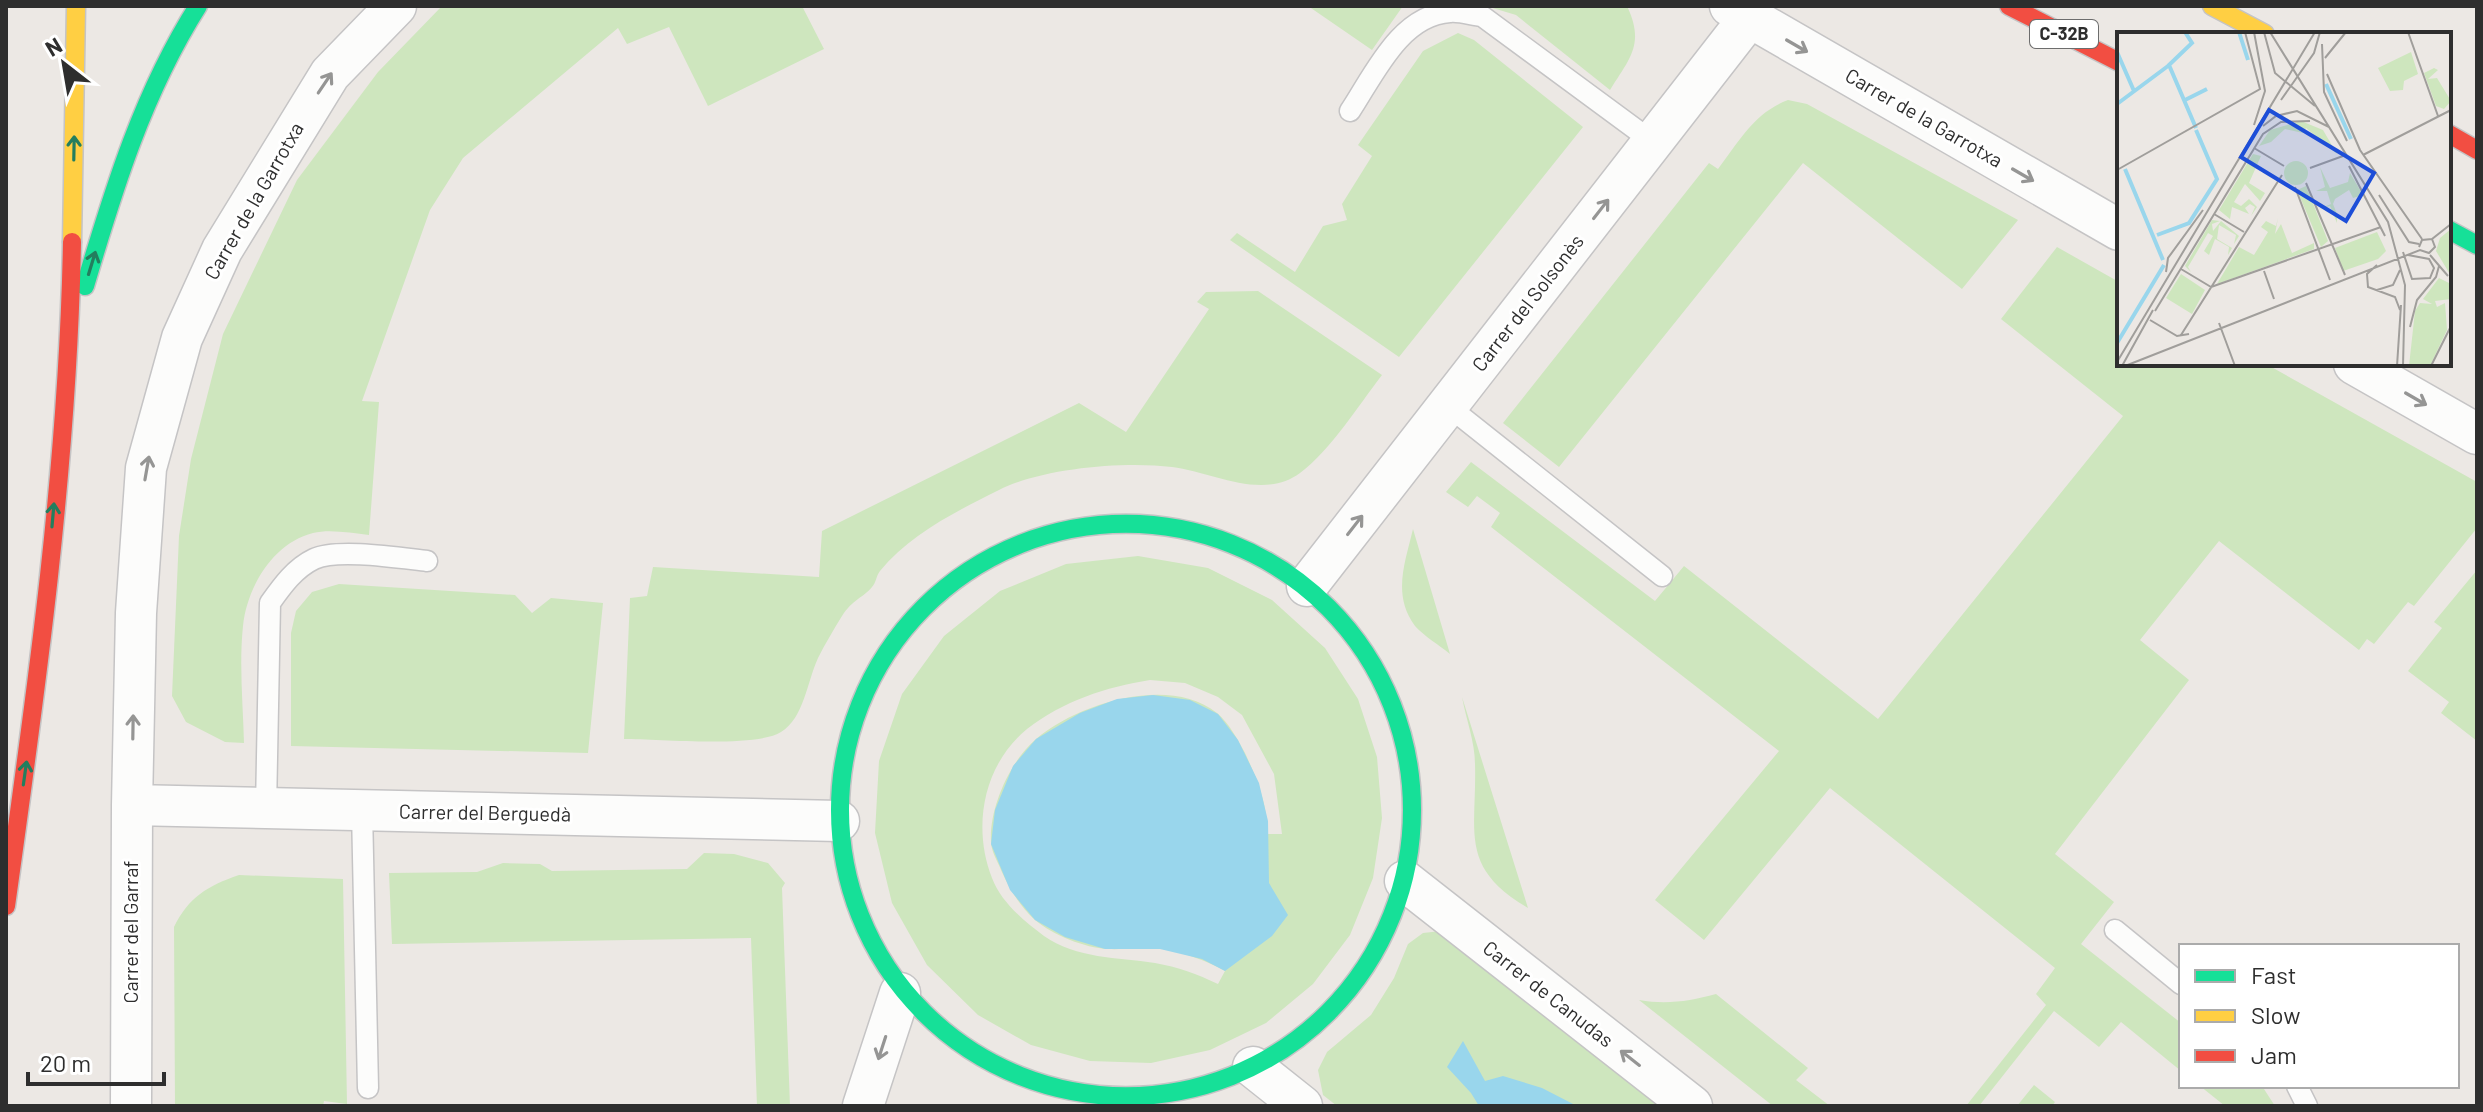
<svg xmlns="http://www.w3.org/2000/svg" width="2483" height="1112" viewBox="0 0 2483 1112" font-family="Barlow,sans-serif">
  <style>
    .green { fill: #cee6be; fill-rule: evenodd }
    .water { fill: #99d6ec }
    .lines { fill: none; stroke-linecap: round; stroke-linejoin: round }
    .lane-casing { stroke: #c5c4c5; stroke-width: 23 }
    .street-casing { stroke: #c5c4c5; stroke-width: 43 }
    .fast-casing { stroke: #c5c4c5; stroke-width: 21 }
    .slow-casing { stroke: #c5c4c5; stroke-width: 21 }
    .jam-casing { stroke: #c5c4c5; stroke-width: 21 }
    .lane { stroke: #fcfcfb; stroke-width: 20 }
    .street { stroke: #fcfcfb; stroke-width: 40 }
    .fast { stroke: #16e098; stroke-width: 18 }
    .slow { stroke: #ffcf43; stroke-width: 18 }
    .jam { stroke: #f24e42; stroke-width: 18 }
    .oneway { stroke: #959594 }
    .oneway2 { stroke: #237e5e }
    .labels { text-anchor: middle; stroke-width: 6; stroke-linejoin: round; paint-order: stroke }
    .shield { fill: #fff; stroke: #6d6d6d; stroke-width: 2 }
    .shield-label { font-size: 18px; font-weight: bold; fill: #2e2e2e }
    .street-label { font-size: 20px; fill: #2e2e2e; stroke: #fff }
    .inset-river { fill: none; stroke: #99d6ec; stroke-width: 4 }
    .inset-road { fill: none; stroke: #a09e9b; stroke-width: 2 }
    .view { fill: #1d4ed8; fill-opacity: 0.15; stroke: #1d4ed8; stroke-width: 4 }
    .inset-edge { fill: none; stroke: #2e2e2e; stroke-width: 4 }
  </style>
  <rect width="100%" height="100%" fill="#ece8e4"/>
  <path class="green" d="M442 6H802L824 49 708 106 669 27 627 44 618 28 463 158 430 210 362 401 379 402 369 535C351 533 330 529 313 533 273 543 247 587 243 626 239 664 243 705 244 743L225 742 186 722 172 696 179 536 191 459 223 334 297 180 378 72Z
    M1308 6H1403L1372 50Z
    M1486 6H1627C1645 44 1630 58 1610 90L1516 15Z
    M1458 33 1474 40 1583 127 1399 357 1230 240 1237 233 1295 272 1323 226 1347 220 1342 204 1372 156 1358 145 1423 51Z
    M1788 100 1807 104 2018 220 1962 289 1803 163 1559 467 1503 423 1709 163 1718 169C1739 141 1755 112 1788 100Z
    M2057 247 2119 282V364H2266L2477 482V528L2414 606 2408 602 2374 644 2367 639 2359 650 2219 541 2140 640 2189 680 2055 854 2114 902 2081 944 2181 1023V1071L2121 1022 2099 1047 2054 1011 1979 1106H1966L2046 1005 2036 994 2055 968 1830 788 1704 940 1655 900 1779 751 1491 527 1500 513 1477 496 1468 507 1446 492 1471 462 1655 601 1684 566 1878 719 2123 416 2001 319Z
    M1258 291 1382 375C1358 406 1331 450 1300 473 1262 501 1213 472 1172 467 1124 461 1042 468 999 490 957 511 910 534 880 571 876 576 876 583 872 587 863 598 853 599 842 616 834 629 825 644 818 658 807 682 804 718 781 732 756 748 658 739 624 739L630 598 647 596 653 567 819 577 822 531 1079 403 1126 432 1209 309 1197 302 1206 292Z
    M1413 529 1450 654C1439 645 1424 636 1415 626 1392 595 1405 563 1413 529Z
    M1138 556 1208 568 1272 600 1325 648 1358 699 1377 757 1382 818 1373 878 1350 935 1313 984 1266 1023 1210 1050 1151 1063 1090 1061 1031 1045 978 1015 927 965 892 903 875 833 879 761 902 694 944 636 1000 591 1066 564ZM1150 680 1185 683 1218 697 1242 715 1274 774 1282 834H1267C1268 805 1257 779 1245 753 1238 740 1229 723 1217 713 1169 675 1079 703 1036 739 1010 761 989 808 991 842 991 851 998 862 1001 870 1009 888 1020 907 1035 920 1053 935 1085 948 1108 949 1126 950 1145 946 1163 949 1185 953 1205 960 1225 971L1218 984C1197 974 1178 967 1155 963 1117 957 1077 959 1044 936 1024 921 1001 902 992 878 972 827 983 765 1027 729 1063 701 1106 687 1150 680Z
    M2477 570V741L2441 713 2449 702 2408 671 2442 628 2434 622Z
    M339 584 515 595 532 613 551 598 603 603 588 753 291 746V633L296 611 312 592Z
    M1462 697 1528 908C1458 867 1477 832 1475 764 1475 742 1466 719 1462 697Z
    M704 853 734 854 768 863 785 883 782 888 790 1106H757L751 938 392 944 389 873 477 872 503 863 540 864 552 871 687 869Z
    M239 875 343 879 347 1104 324 1101 323 1106H175L174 927C189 897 207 886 239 875Z
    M1441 931 1667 1106H1337L1323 1095 1318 1070 1327 1052 1371 1015 1394 978 1408 944 1423 933Z
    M1716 994 1808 1068 1796 1080 1830 1106H1773L1639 1000C1667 1005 1690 1001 1716 994Z
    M2034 1085 2055 1102 2052 1106H2017Z
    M2200 1086H2262L2275 1106H2225Z"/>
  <path class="water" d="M1153 695 1190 700 1218 714 1238 740 1259 783 1268 821 1269 883 1288 915 1272 936 1225 971 1202 959 1160 949H1105L1065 937 1035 920 1010 890 991 844 995 810 1013 766 1036 739 1080 713 1117 699Z
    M1463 1041 1485 1081 1503 1076 1542 1088 1577 1106H1479L1471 1093 1447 1067Z"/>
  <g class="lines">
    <defs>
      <path id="lane" d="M1350 111C1374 75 1400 15 1450 12 1460 11 1472 15 1482 16L1653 142
        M1448 406 1662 576
        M266 809 270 603C282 586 295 568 314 559 337 548 400 558 427 561
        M362 810 368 1088
        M2115 930 2181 984
        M2297 1086 2307 1106"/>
      <path id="street" d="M1730 6 2119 230
        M2354 364 2477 434
        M1307 586 1749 18
        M132 805 839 821
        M1405 881 1692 1106
        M1253 1067 1302 1106
        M131 1106 132 805 136 613 146 468 182 338 222 250 330 74 396 6
        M863 1106 900 993"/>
      <path id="fast" d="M2449 230 2477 245
        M85 286C114 188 143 93 198 6
        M840 810a286 286 0 1 1 572 0a286 286 0 1 1-572 0Z"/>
      <path id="slow" d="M2212 6 2265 34
        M72 242 76 6"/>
      <path id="jam" d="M2009 6 2119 62
        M2449 134 2477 150
        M6 906C37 686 68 464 72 242"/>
    </defs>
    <use href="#lane" class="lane-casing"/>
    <use href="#street" class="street-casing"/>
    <use href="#fast" class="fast-casing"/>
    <use href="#slow" class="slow-casing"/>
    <use href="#jam" class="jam-casing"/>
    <use href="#lane" class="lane"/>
    <use href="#street" class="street"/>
    <use href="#fast" class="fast"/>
    <use href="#slow" class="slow"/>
    <use href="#jam" class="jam"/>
  </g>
  <defs><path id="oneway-shaft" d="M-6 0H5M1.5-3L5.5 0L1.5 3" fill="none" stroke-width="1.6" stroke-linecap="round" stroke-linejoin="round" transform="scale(2)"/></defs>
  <g class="oneway">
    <use href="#oneway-shaft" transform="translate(1797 46) rotate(30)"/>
    <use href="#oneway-shaft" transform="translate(325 83) rotate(-56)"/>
    <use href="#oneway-shaft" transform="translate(2023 175) rotate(30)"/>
    <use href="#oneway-shaft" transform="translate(1601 209) rotate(-52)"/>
    <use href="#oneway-shaft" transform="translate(2416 399) rotate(30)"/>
    <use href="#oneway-shaft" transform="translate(147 468) rotate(-80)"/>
    <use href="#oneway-shaft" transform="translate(1355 525) rotate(-52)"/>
    <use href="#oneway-shaft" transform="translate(133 727) rotate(-89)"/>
    <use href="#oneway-shaft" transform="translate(882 1048) rotate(108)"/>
    <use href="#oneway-shaft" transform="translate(1630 1058) rotate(-142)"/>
  </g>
  <g class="oneway2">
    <use href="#oneway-shaft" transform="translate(74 148) rotate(-89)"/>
    <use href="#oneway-shaft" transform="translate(92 263) rotate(-73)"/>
    <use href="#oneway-shaft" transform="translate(53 515) rotate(-85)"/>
    <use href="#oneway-shaft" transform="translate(25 773) rotate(-82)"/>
  </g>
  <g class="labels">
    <rect class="shield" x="2030" y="20" width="68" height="28" rx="6"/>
    <g class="shield-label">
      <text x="2064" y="40">C-32B</text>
    </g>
    <g class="street-label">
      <text transform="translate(1924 118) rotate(30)" y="7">Carrer de la Garrotxa</text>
      <text transform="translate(254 201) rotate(-60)" y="7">Carrer de la Garrotxa</text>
      <text transform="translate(1528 303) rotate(-52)" y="7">Carrer del Solsonès</text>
      <text transform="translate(485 813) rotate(1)" y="7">Carrer del Berguedà</text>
      <text transform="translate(131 932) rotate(-90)" y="7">Carrer del Garraf</text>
      <text transform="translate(1548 994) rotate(38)" y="7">Carrer de Canudas</text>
    </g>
  </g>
  <g transform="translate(2117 32)">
    <rect width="334" height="334" fill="#ece8e4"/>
    <path d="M294 20 301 42 287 49 286 58 273 59 261 36ZM317 36 321 38 311 47 320 46 334 69 327 77 319 74 307 41ZM184 89 206 98 220 122 189 96 186 101 168 97 154 110 142 114 153 98ZM136 122 144 124 132 151 148 161 143 169 128 152 117 170 124 174 132 167 140 175 134 184 138 175 133 172 128 176 132 182 115 175 113 187 102 178ZM167 141a12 12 0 1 1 24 0a12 12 0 1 1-24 0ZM203 135 213 156 231 150 233 141 246 163 236 166 232 158 218 167 216 172 220 182V191L213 174 202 177 214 172 210 159H199L208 155ZM189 154 211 209 204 215 180 158ZM161 186 158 202 164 192 175 221 197 211V217L100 252 122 215 137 223 151 200 144 195 149 189 159 194ZM95 188 103 189 95 192 96 199 104 189 122 204 117 212 119 203 102 193 100 207 115 216 111 223 112 215 98 207 92 223 87 219 96 204 91 201 71 235 74 240 68 234ZM334 197V244L319 219 323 206ZM260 200 269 219 261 227 226 239 218 216ZM64 242 88 258 75 282 49 266ZM322 246 334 252V267L318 269 320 275 328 271 330 298 313 334H292L298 279 303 271 315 272 306 267Z" fill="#cee6be"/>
    <path class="inset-river" d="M68 0 75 11 52 33 79 96M122 0 131 28M0 20 17 59M209 52 234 107M68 68 90 57M0 72 51 34M8 137 46 228M40 203 72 191 100 147 79 98M0 311 47 233"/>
    <path class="inset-road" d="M137 0 148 59 137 93M147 0 158 41 198 74M153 0 271 190 288 253 286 334M291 0 321 84M205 12 207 60 230 109M208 26 229 0M210 42 243 118 305 207M164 68 197 21 203 0M146 94 159 84 180 79 212 95M137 116 167 134M246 123 334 78M232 134 268 204M193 136 226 124M0 138 143 57 128 0M189 151 228 243M178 155 213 248M262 163 292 210 302 212M97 182 127 200M302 215 305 208 315 207 334 192M286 220 295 247 313 246 317 236 312 227 291 223M313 223 331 244M260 233 250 242 251 255 278 265 283 278M64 237 94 255M147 239 157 267M49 240 51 226 86 178M94 255 264 195M260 258 276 253 283 238M38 279 146 102 164 90 193 89M33 288 60 304 72 302M102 291 118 334M293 295 300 268 319 245 322 234M64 303 165 143M0 330 198 0M5 334 36 278M8 334 303 218 312 221 318 215 315 207M280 334 284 273M314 334 333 296 334 271"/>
    <path class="view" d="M152 78 257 141 229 189 124 125Z"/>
    <rect width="334" height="334" class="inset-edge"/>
  </g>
  <rect width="2483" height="1112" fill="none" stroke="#2e2e2e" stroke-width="16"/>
  <rect x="2179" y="944" width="280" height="144" fill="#ffffff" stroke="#ababab" stroke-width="2"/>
  <rect x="2195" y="970" width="40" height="12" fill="#16e098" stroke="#ababab" stroke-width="2"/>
  <text x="2251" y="984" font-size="24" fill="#2e2e2e">Fast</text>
  <rect x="2195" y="1010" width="40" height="12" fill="#ffcf43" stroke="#ababab" stroke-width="2"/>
  <text x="2251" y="1024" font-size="24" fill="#2e2e2e">Slow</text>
  <rect x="2195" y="1050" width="40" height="12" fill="#f24e42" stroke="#ababab" stroke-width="2"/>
  <text x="2251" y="1064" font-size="24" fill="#2e2e2e">Jam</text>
  <g transform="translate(64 64) rotate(329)" stroke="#ffffff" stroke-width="6" paint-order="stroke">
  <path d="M0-6L14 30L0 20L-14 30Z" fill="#2e2e2e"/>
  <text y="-12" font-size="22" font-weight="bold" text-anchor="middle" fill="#2e2e2e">N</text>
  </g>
  <path d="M28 1072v12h136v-12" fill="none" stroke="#2e2e2e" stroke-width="4"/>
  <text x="40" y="1072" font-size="24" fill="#2e2e2e" stroke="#ffffff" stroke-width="6" paint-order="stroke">20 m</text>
</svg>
